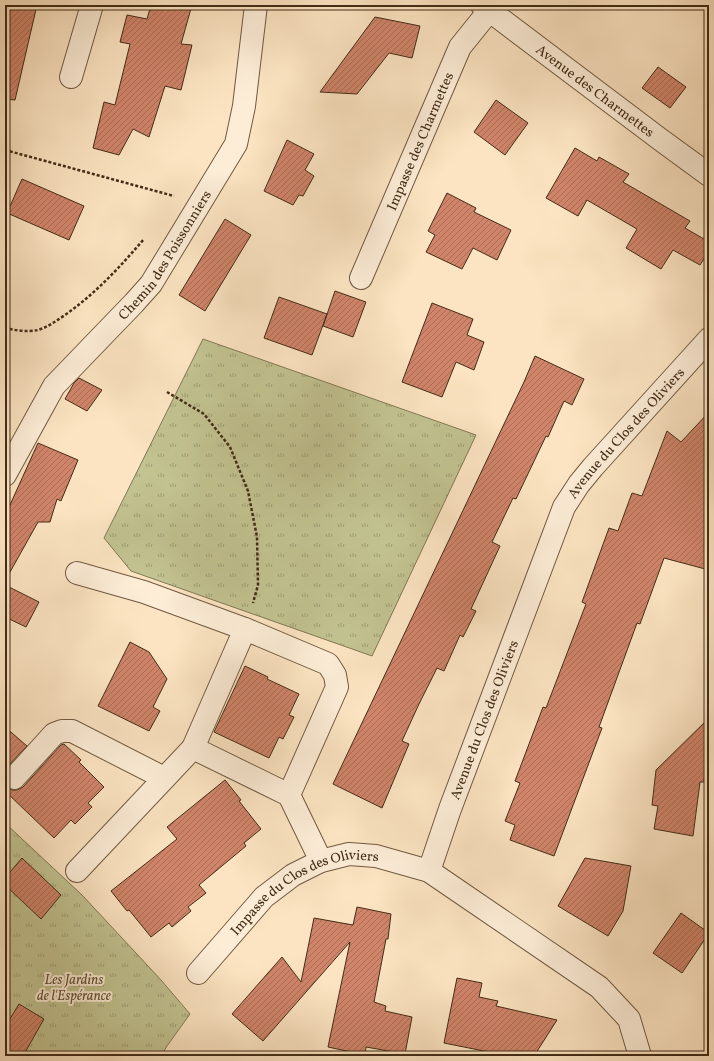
<svg xmlns="http://www.w3.org/2000/svg" width="714" height="1061" viewBox="0 0 714 1061" font-family="Vollkorn,serif">
  <style>
    .grass { fill: url(#grass-tufts); stroke: #827854 }
    .building { fill: url(#building-hatch); stroke: #422c16 }
    .lines { fill: none; stroke-linecap: round; stroke-linejoin: round }
    .street-casing { stroke: #705a41; stroke-width: 24 }
    .path { stroke: #422c16; stroke-width: 2.5; stroke-dasharray: 3 2; stroke-linecap: butt }
    .street { stroke: #fdedd7; stroke-width: 22 }
    .labels { text-anchor: middle; stroke-width: 4; stroke-linejoin: round; paint-order: stroke }
    .street-label { font-size: 14px; fill: #422c16; stroke: #fdedd7 }
    .park-label { font-size: 14px; font-style: italic; fill: #625235; stroke: #fdedd7 }
  </style>
  <defs>
    <pattern id="grass-tufts" width="24" height="20" patternUnits="userSpaceOnUse"><rect width="24" height="20" fill="#c2c391"/><path d="M3 7l-1-3M5 7V3M7 7l1-3M15 17l-1-3M17 17v-4M19 17l1-3" fill="none" stroke="#9f9f75"/></pattern>
    <pattern id="building-hatch" width="6" height="6" patternUnits="userSpaceOnUse"><rect width="6" height="6" fill="#d0846a"/><path d="M-1 1l2-2M0 6l6-6M5 7l2-2" fill="none" stroke="#aa6c56"/></pattern>
  </defs>
  <rect width="100%" height="100%" fill="#fce4c2"/>
  <filter id="stains"><feTurbulence type="fractalNoise" baseFrequency=".005" numOctaves="4"/><feColorMatrix values="0 0 0 0 .2 0 0 0 0 .09 0 0 0 0 .02 0 0 0 .5 -.17"/></filter>
  <radialGradient id="worn" r=".72"><stop offset=".6" stop-color="#630" stop-opacity="0"/><stop offset="1" stop-color="#630" stop-opacity=".3"/></radialGradient>
  <path class="grass" d="M203 339 476 435 372 656 131 571 104 538Z
    M5 823 82 895 161 980 190 1014 167 1046 161 1056H5Z"/>
  <path class="building" d="M5 5H37L15 100 5 99Z
    M151 5H192L181 44 192 45 181 90 165 86 149 137 133 129 119 155 93 148 104 102 115 105 130 44 120 42 127 15 147 19Z
    M375 17 420 26 412 58 389 53 357 94 320 92Z
    M658 67 686 87 670 108 642 88Z
    M496 100 528 123 505 155 474 132Z
    M287 140 314 154 305 170 314 176 303 196 299 195 293 205 264 191Z
    M575 148 597 161 599 157 629 174 623 182 690 221 685 228 709 242V251L700 265 673 250 661 269 626 248 637 229 587 200 578 216 546 198Z
    M22 179 84 206 69 240 7 213Z
    M447 193 476 208 474 212 511 230 497 260 473 248 462 269 426 252 435 235 428 231Z
    M225 219 251 235 205 311 179 295Z
    M335 291 366 302 353 337 323 326Z
    M279 297 327 314 312 355 264 338Z
    M432 303 473 319 467 335 484 342 474 370 456 362 442 397 402 382Z
    M535 356 584 379 572 405 564 401 548 437 546 436 516 499 513 498 492 542 500 546 471 609 476 611 463 637 460 635 444 671 437 668 419 704 402 741 409 744 382 808 333 784 524 382Z
    M79 378 102 390 87 411 65 399 74 383Z
    M709 412V570L664 558 640 624 637 623 599 727 602 728 554 856 510 840 515 825 505 821 520 783 515 781 543 707 546 708 586 604 582 602 609 528 618 531 632 493 642 496 667 431 681 442Z
    M38 443 78 460 61 501 57 499 50 522H38L5 581V516Z
    M5 585 39 602 26 627 5 617Z
    M130 642 149 652 167 679 153 707 160 711 149 731 98 706Z
    M245 666 268 677 267 679 299 694 289 715 294 717 283 739 279 737 269 758 214 732Z
    M709 718V770L705 773 704 782H700L693 836 654 829 658 806 652 805 656 770Z
    M5 727 27 746 5 769Z
    M64 744 81 760 79 762 104 787 88 803 92 807 75 824 71 820 54 838 5 791V786L12 790H17L23 787 61 745Z
    M225 780 241 800 239 801 261 829 244 843 246 846 199 885 206 893 188 907 191 911 172 927 169 923 151 937 129 910 127 911 111 891 177 839 167 827Z
    M22 858 61 895 41 919 5 885V878Z
    M585 858 631 866 623 911 608 936 558 906Z
    M357 907 391 914 388 939H386L374 1002 386 1006 385 1011 412 1017 405 1054 366 1047 365 1055 328 1047 350 942 263 1041 232 1014 282 957 301 982 314 918 353 925Z
    M681 913 709 933 682 973 653 953Z
    M457 978 482 983 479 997 498 1001 496 1006 557 1020 534 1056H509L444 1043Z
    M19 1004 44 1019 23 1056H5V1027Z"/>
  <g class="lines">
    <defs>
      <g id="street">
        <path id="s1" d="M482 5 661 140 709 175"/>
        <path d="M71 77 92 5"/>
        <path id="s2" d="M361 278 460 47 489 11"/>
        <path id="s3" d="M5 475 54 386 134 303 151 284 236 144 244 106 256 5"/>
        <path d="M77 573 144 592 245 629 193 748"/>
        <path d="M245 629 328 664 335 675 337 687 289 795"/>
        <path d="M14 778 54 734 62 731H72L164 778"/>
        <path d="M77 871 193 748 289 795 321 861"/>
        <path id="s4" d="M429 871 450 809 564 507 579 484 593 467 709 339"/>
        <path id="s5" d="M198 973 264 897 293 875 321 861 349 854 376 856 429 871 599 987 629 1019 640 1056"/>
      </g>
    </defs>
    <use href="#street" class="street-casing"/>
    <path class="path" d="M5 150 174 196
      M5 327C13 331 29 332 38 330 48 327 56 321 65 315 95 294 120 267 144 239
      M167 392 204 414 230 447 248 491 257 537 258 585 253 603"/>
    <use href="#street" class="street"/>
  </g>
  <g class="labels">
    <g class="street-label">
      <text dy="5" stroke="none"><textPath href="#s1" startOffset="142">Avenue des Charmettes</textPath></text>
      <text dy="5" stroke="none"><textPath href="#s2" startOffset="149">Impasse des Charmettes</textPath></text>
      <text dy="5" stroke="none"><textPath href="#s3" startOffset="274">Chemin des Poissonniers</textPath></text>
      <text dy="5" stroke="none"><textPath href="#s4" startOffset="485">Avenue du Clos des Oliviers</textPath></text>
      <text dy="5" stroke="none"><textPath href="#s4" startOffset="161">Avenue du Clos des Oliviers</textPath></text>
      <text dy="5" stroke="none"><textPath href="#s5" startOffset="140">Impasse du Clos des Oliviers</textPath></text>
    </g>
    <g class="park-label">
      <text x="74" y="984">Les Jardins<tspan x="74" dy="16">de l'Espérance</tspan></text>
    </g>
  </g>
  <rect width="714" height="1061" fill="none" stroke="#fce4c2" stroke-width="20"/>
  <rect x="6" y="6" width="702" height="1049" fill="none" stroke="#422c16" stroke-width="2"/>
  <rect x="10" y="10" width="694" height="1041" fill="none" stroke="#422c16"/>
  <rect width="100%" height="100%" filter="url(#stains)"/>
  <rect width="100%" height="100%" fill="url(#worn)"/>
</svg>
